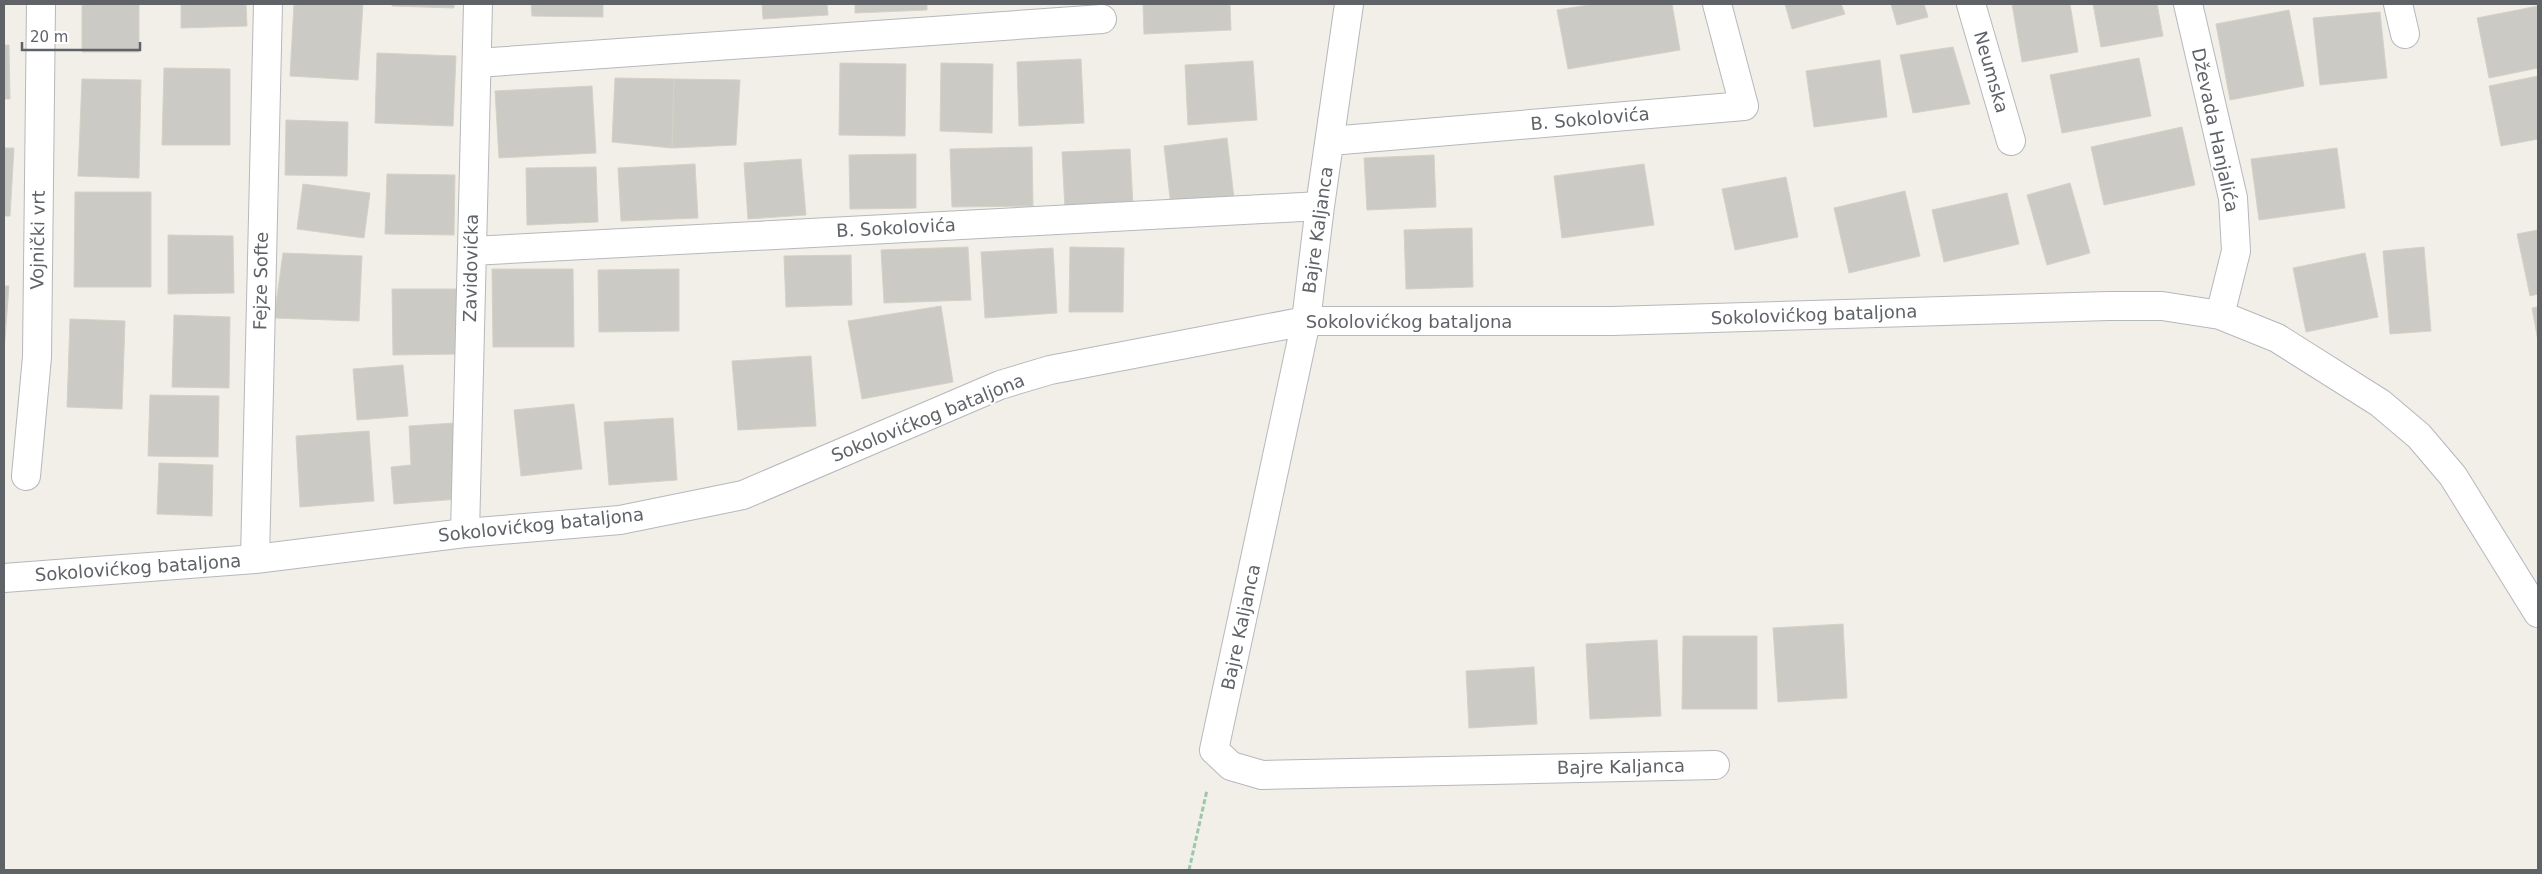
<svg xmlns="http://www.w3.org/2000/svg" width="2542" height="874" viewBox="0 0 2542 874" font-family="'DejaVu Sans',sans-serif">
  <style>
    .building { fill: #cccac5; stroke: #d6d1c6 }
    .lines { fill: none; stroke-linecap: round; stroke-linejoin: round }
    .minor-casing { stroke: #b5b8bc; stroke-width: 30 }
    .path { stroke: #9cc7a9; stroke-width: 3; stroke-dasharray: 5 2.5; stroke-linecap: butt }
    .minor { stroke: #fff; stroke-width: 28 }
    .labels { text-anchor: middle; stroke-width: 4; stroke-linejoin: round; paint-order: stroke }
    .street-label { font-size: 18px; fill: #5f6368; stroke: #fff }
  </style>
  <rect width="100%" height="100%" fill="#f1efe8"/>
  <path class="building" d="M82 4H139V52H82Z
    M181 4H246L247 26 181 28Z
    M294 4H363L358 80 290 76Z
    M392 4H454V8L392 6Z
    M531 4H603V17L532 16Z
    M762 4H827L828 15 763 19Z
    M855 4H927V10L855 13Z
    M1143 4H1230L1231 30 1144 34Z
    M1594 4H1672L1680 50 1568 69 1557 10Z
    M1785 4H1841L1845 14 1792 29Z
    M1891 4H1924L1928 17 1897 25Z
    M2012 4H2070L2078 52 2022 62Z
    M2093 4H2157L2163 36 2101 47Z
    M2538 6V68L2489 78 2477 18Z
    M2289 10 2304 86 2230 100 2216 24Z
    M2380 12 2387 78 2320 85 2313 18Z
    M4 45H9L10 99H4Z
    M1953 47 1970 104 1913 113 1900 55Z
    M377 53 456 56 453 126 375 123Z
    M2139 58 2151 116 2062 133 2050 75Z
    M1081 59 1084 123 1019 126 1017 62Z
    M1880 60 1887 117 1814 127 1806 71Z
    M1253 61 1257 120 1188 125 1185 65Z
    M840 63 906 64 905 136 839 135Z
    M941 63 993 64 992 133 940 131Z
    M164 68 230 69V145H162Z
    M2538 76V139L2501 146 2489 86Z
    M615 78 674 79 672 148 612 142Z
    M82 79 141 80 139 178 78 176Z
    M674 79 740 80 736 145 672 148Z
    M592 86 596 153 499 158 495 91Z
    M286 120 348 122 347 176 285 175Z
    M2182 127 2195 185 2104 205 2091 147Z
    M1227 138 1234 198 1171 206 1164 146Z
    M1032 147 1033 206 952 207 950 149Z
    M4 148H14L10 216H4Z
    M2337 148 2345 208 2259 220 2251 159Z
    M1130 149 1133 206 1065 209 1062 152Z
    M916 154V208L850 209 849 155Z
    M1434 155 1436 207 1367 210 1364 158Z
    M801 159 806 215 748 219 744 163Z
    M695 164 698 218 621 221 618 168Z
    M1644 164 1654 225 1562 238 1554 176Z
    M596 167 598 222 527 225 526 168Z
    M387 174 455 175 454 235 385 234Z
    M1786 177 1798 237 1735 250 1722 189Z
    M2070 183 2090 253 2047 265 2027 195Z
    M303 184 370 193 364 238 297 229Z
    M1905 191 1920 256 1849 273 1834 208Z
    M75 192H151V287H74Z
    M2007 193 2019 244 1944 262 1932 210Z
    M1472 228 1473 287 1406 289 1404 230Z
    M2538 230V294L2530 296 2517 234Z
    M168 235 233 236 234 293 168 294Z
    M968 247 971 300 884 303 881 250Z
    M1070 247 1124 248 1123 312H1069Z
    M2424 247 2431 331 2390 334 2383 251Z
    M1053 248 1057 313 985 318 981 252Z
    M283 253 362 256 359 321 274 318Z
    M2365 253 2378 317 2306 332 2293 268Z
    M851 255 852 305 786 307 784 256Z
    M492 269H573L574 347H493Z
    M679 269V331L599 332 598 270Z
    M4 286H9L4 351Z
    M392 289H458L459 354 393 355Z
    M941 306 953 382 862 399 848 321Z
    M2538 307V341L2532 308Z
    M174 315 230 317 229 388 172 387Z
    M70 319 125 321 122 409 67 407Z
    M811 356 816 426 738 430 732 361Z
    M403 365 408 416 357 420 353 369Z
    M150 395 219 396 218 457 148 456Z
    M574 404 582 469 521 476 514 410Z
    M673 418 677 480 609 485 604 422Z
    M454 423 459 499 394 504 391 467 411 465 409 426Z
    M369 431 374 501 300 507 296 436Z
    M159 463 213 465 212 516 157 514Z
    M1843 624 1847 698 1778 702 1773 628Z
    M1683 636H1757V709H1682Z
    M1657 640 1661 716 1590 719 1586 644Z
    M1534 667 1537 724 1469 728 1466 671Z"/>
  <g class="lines">
    <defs>
      <path id="minor" d="M1349 4 1320 206 1306 321 1214 750 1231 766 1262 775 1715 765
        M1971 4 2011 141
        M2188 4 2233 198 2236 251 2220 315
        M2398 4 2405 34
        M477 63 1102 19
        M1330 141 1744 106 1717 4
        M472 251 1320 206
        M26 476 37 357 41 4
        M465 533 478 4
        M255 559 268 4
        M4 578 255 559 465 533 620 520 743 495 1000 385 1050 370 1306 321H1612L2109 306H2162L2220 315 2277 338 2380 403 2419 436 2453 476 2538 613"/>
    </defs>
    <use href="#minor" class="minor-casing"/>
    <path class="path" d="M1189 870 1207 790"/>
    <use href="#minor" class="minor"/>
  </g>
  <g class="labels">
    <g class="street-label">
      <text transform="translate(1991 72) rotate(74)" y="6">Neumska</text>
      <text transform="translate(1590 119) rotate(-5)" y="6">B. Sokolovića</text>
      <text transform="translate(2215 130) rotate(78)" y="6">Dževada Hanjalića</text>
      <text transform="translate(896 228) rotate(-3)" y="6">B. Sokolovića</text>
      <text transform="translate(1318 230) rotate(-82)" y="6">Bajre Kaljanca</text>
      <text transform="translate(38 240) rotate(-89)" y="6">Vojnički vrt</text>
      <text transform="translate(471 268) rotate(-89)" y="6">Zavidovićka</text>
      <text transform="translate(261 281) rotate(-89)" y="6">Fejze Softe</text>
      <text transform="translate(1814 315) rotate(-2)" y="6">Sokolovićkog bataljona</text>
      <text x="1409" y="328">Sokolovićkog bataljona</text>
      <text transform="translate(928 418) rotate(-22)" y="6">Sokolovićkog bataljona</text>
      <text transform="translate(541 525) rotate(-6)" y="6">Sokolovićkog bataljona</text>
      <text transform="translate(138 568) rotate(-4)" y="6">Sokolovićkog bataljona</text>
      <text transform="translate(1241 627) rotate(-78)" y="6">Bajre Kaljanca</text>
      <text transform="translate(1621 767) rotate(-1)" y="6">Bajre Kaljanca</text>
    </g>
  </g>
  <rect width="2542" height="874" fill="none" stroke="#5f6368" stroke-width="10"/>
  <path d="M22 42v8h118v-8" fill="none" stroke="#5f6368" stroke-width="2.5"/>
  <text x="30" y="42" font-size="15" fill="#5f6368" stroke="#ffffff" stroke-width="4" paint-order="stroke">20 m</text>
</svg>
